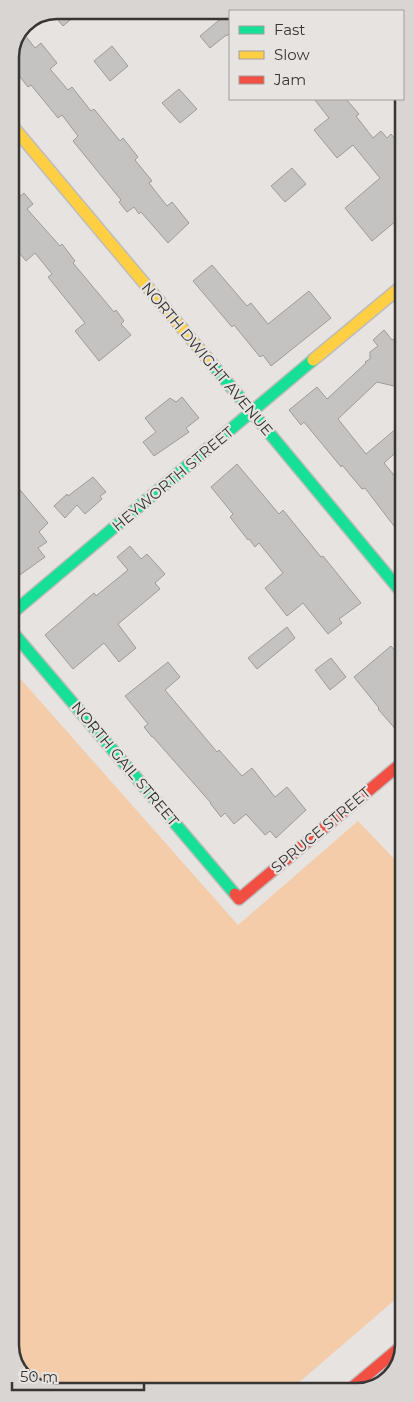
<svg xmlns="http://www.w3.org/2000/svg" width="414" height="1402" viewBox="0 0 414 1402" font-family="Montserrat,sans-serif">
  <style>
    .green { fill: #f4cca9 }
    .building { fill: #c4c3c1; stroke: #9d9c9b }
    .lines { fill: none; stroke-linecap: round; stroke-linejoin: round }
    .street-casing { stroke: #bebcba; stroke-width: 20 }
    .fast-casing { stroke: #bebcba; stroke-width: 14 }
    .slow-casing { stroke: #bebcba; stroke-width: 14 }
    .jam-casing { stroke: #bebcba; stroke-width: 14 }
    .street { stroke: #fbfbfa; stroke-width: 18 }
    .fast { stroke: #16e098; stroke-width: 11 }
    .slow { stroke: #ffcf43; stroke-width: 11 }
    .jam { stroke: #f24e42; stroke-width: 11 }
    .labels { text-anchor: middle; stroke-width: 4.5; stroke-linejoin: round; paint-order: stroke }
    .street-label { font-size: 15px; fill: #373635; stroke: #e7e3e0 }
    .rim { fill: none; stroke: #373635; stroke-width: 2.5 }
  </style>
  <rect width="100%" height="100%" fill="#e6e3e1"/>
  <path class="green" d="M10 667 238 925 358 821 404 869V1292L289 1391 51 1392 26 1380 11 1355Z"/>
  <path class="building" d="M56 10H82L63 26 51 12Z
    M230 11V34L225 36 210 48 200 36Z
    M21 30 35 48 41 43 57 63 50 69 68 90 72 87 91 111 94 109 120 141 123 138 138 157 135 160 152 181 149 183 167 206 172 202 189 223 168 243 141 212 139 214 134 207 127 212 119 202 121 200 73 141 78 136 62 115 58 118 31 85 28 87 10 64V54Z
    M112 46 128 66 110 81 94 61Z
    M179 89 197 109 180 123 162 103Z
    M314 99H346L359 114 356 116 373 138 381 131 387 138 391 134 403 148V215L372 241 345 208 380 178 353 145 337 158 314 130 329 118Z
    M292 168 306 184 285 202 271 186Z
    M24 193 33 204 27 209 60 246 62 244 75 261 73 263 114 312 116 310 124 321 121 324 131 335 99 361 75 331 85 323 48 277 52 274 35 253 26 261 16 249 19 246 10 235V204Z
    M212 265 247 306 251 303 268 324 309 291 331 318 271 366 263 355 260 357 234 325 232 327 193 281Z
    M384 330 392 340 394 339 403 350V378L394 386 377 382 338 419 366 454 403 423V446L384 463 403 486V538L395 525 394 526 365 488 362 489 342 465 341 467 337 462 304 422 301 425 289 410 317 387 327 399 366 363 365 362 370 359V352L378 346 373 340Z
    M182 397 199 418 186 428 189 432 154 456 143 442 156 432 145 418 170 398 176 402Z
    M237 464 279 514 283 510 321 557 323 556 361 603 339 619 342 623 328 634 303 603 287 616 265 588 283 573 259 543 255 547 249 539 248 540 230 517 233 514 211 487Z
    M93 477 106 492 100 496 102 499 85 514 77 505 65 518 54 506 67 494 68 496Z
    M10 478 48 523 39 532 47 542 38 548 45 557 17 577 10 570V550L18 544 10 535Z
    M130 546 141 559 147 554 165 574 155 583 160 589 118 624 136 648 119 662 104 643 73 669 45 635 94 593 96 596 128 570 117 557Z
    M287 627 295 638 257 669 248 658Z
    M391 646 404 661V739L378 709 379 708 354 677Z
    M331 658 346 677 330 690 315 670Z
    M168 662 180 677 165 690 217 752 219 750 242 776 252 768 275 797 287 787 306 810 276 838 270 831 265 835 246 814 234 824 225 813 221 817 210 803H211L153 737H152L144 727 148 724 125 696Z"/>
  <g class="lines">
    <defs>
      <path id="street" d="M331 10 332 11
        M403 96V97"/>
      <path id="fast" d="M207 358 403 594
        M10 615 313 360
        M10 629 235 894"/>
      <path id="slow" d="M10 123 207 358
        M313 360 403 285"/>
      <path id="jam" d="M235 894 239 899 404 761
        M348 1391 404 1344"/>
    </defs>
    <use href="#street" class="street-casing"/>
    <use href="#fast" class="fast-casing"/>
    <use href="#slow" class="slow-casing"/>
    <use href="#jam" class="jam-casing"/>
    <use href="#street" class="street"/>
    <use href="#fast" class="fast"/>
    <use href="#slow" class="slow"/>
    <use href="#jam" class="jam"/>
  </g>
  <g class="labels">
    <g class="street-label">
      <text transform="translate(207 359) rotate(50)" y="5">NORTH DWIGHT AVENUE</text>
      <text transform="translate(173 479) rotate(-40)" y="5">HEYWORTH STREET</text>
      <text transform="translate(125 764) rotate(50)" y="5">NORTH GAIL STREET</text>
      <text transform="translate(321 830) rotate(-40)" y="5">SPRUCE STREET</text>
    </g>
  </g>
  <path d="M0 0H414V1402H0ZM57 19H357A38 38 0 0 1 395 57V1345A38 38 0 0 1 357 1383H57A38 38 0 0 1 19 1345V57A38 38 0 0 1 57 19Z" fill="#d9d5d2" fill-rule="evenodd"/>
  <path class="rim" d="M57 19H357A38 38 0 0 1 395 57V1345A38 38 0 0 1 357 1383H57A38 38 0 0 1 19 1345V57A38 38 0 0 1 57 19Z"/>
  <rect x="229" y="10" width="175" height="90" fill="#e7e3e0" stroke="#a19e9c"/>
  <rect x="239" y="26" width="25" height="8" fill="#16e098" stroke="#a19e9c"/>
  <text x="274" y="35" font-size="15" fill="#373635">Fast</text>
  <rect x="239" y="51" width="25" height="8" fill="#ffcf43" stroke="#a19e9c"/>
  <text x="274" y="60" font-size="15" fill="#373635">Slow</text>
  <rect x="239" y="76" width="25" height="8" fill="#f24e42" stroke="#a19e9c"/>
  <text x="274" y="85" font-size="15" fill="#373635">Jam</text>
  <path d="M12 1382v8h132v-8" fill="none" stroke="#373635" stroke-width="2.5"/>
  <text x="20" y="1382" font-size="15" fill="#373635" stroke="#e7e3e0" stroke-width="4" paint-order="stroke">50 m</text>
</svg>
